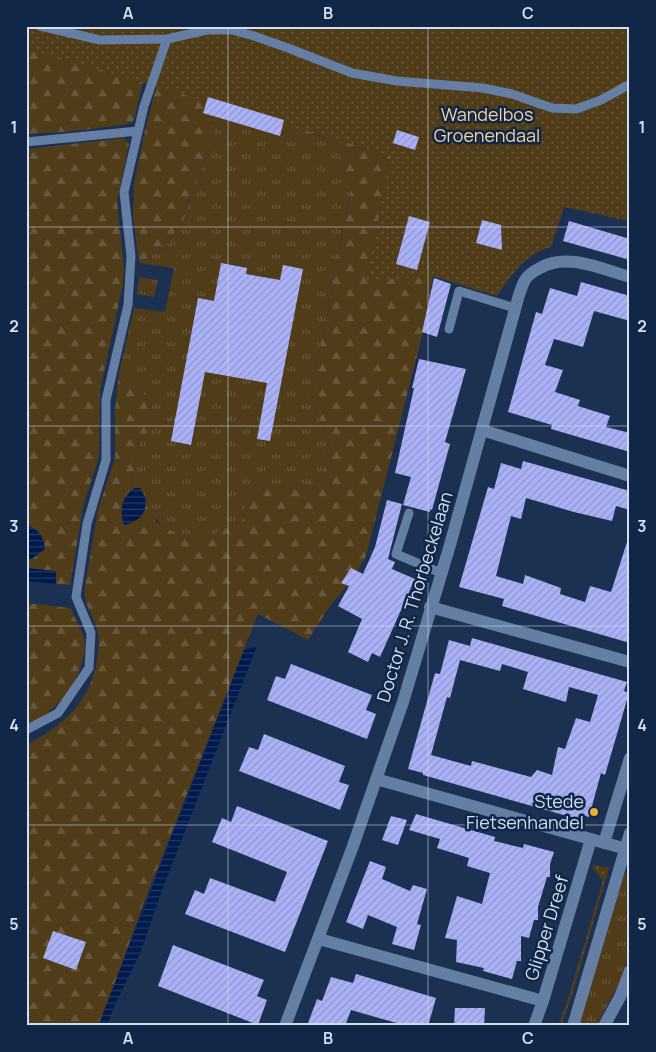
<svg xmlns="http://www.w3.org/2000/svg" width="656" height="1052" viewBox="0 0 656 1052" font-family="Manrope,sans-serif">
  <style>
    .grass { fill: url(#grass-tufts) }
    .forest { fill: url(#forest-firs) }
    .park { fill: url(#park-dots) }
    .water { fill: url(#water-rules) }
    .building { fill: url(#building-hatch); fill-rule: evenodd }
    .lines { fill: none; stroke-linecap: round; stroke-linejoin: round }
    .lane { stroke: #657ea4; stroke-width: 9 }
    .street { stroke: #657ea4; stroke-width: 12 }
    .secondary { stroke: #657ea4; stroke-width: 12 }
    .grid { fill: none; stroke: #d0def3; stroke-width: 1; stroke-opacity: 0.55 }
    .poi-dot { fill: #e8ac37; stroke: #122647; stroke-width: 2 }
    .labels { text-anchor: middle; stroke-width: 5; stroke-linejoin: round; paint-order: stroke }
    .park-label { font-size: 18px; fill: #f4d39d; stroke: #122647 }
    .street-label { font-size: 18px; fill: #d0def3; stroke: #122647 }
    .poi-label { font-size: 18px; fill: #d0def3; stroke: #122647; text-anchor: end }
    .neatline { fill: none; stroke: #d0def3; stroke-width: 2 }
    .grid-label { font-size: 16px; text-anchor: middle; font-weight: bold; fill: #d0def3 }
  </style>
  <defs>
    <pattern id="grass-tufts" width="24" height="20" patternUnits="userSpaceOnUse" patternTransform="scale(1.25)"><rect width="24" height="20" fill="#503c19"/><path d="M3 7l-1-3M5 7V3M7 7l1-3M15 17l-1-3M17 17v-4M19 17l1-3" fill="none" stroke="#68583b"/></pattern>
    <pattern id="forest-firs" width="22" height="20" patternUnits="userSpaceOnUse" patternTransform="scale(1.25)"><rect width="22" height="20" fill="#503c19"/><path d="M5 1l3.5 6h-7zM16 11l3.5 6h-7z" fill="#68583b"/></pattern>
    <pattern id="park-dots" width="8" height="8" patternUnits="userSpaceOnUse" patternTransform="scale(1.25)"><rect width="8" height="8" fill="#503c19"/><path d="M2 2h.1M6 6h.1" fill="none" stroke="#68583b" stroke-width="1.8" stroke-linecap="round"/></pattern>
    <pattern id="water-rules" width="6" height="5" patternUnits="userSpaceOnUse" patternTransform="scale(1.25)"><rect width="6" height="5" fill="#00194c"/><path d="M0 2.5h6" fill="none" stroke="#243a66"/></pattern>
    <pattern id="building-hatch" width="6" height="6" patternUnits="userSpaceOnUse" patternTransform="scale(1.25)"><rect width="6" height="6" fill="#aab1f7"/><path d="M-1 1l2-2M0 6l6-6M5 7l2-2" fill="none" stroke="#8f96cc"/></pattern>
  </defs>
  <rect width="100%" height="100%" fill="#1c3052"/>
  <path class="grass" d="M213 109 280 127 324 137 336 149 340 155V167L351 180V188L311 395 317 414 328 436 329 443 321 481 251 492 248 494 242 521 197 542C179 535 160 529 151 512 148 507 146 503 146 497L135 488 130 491 137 452 142 437 153 428 155 413 148 400 137 385 119 373 134 308 165 312 174 268 139 263 165 247 184 219 216 125 209 122Z
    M139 277 158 280 154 297 137 294Z
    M630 872V953L620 982 596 1026H579L624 874Z"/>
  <path class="forest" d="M26 27 143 82 134 120 131 123 122 125 66 132 26 134Z
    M159 76 630 128V221L557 205 483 292 433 276 423 332 366 556 353 579 330 606 308 640 258 614 141 910 106 1008 98 1026H26V745C62 727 91 701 97 660 99 649 100 637 96 626 91 610 83 604 85 586L98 510 115 458V410L119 373 137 385 148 400 155 413 153 428 142 437 137 452 130 491 129 492 145 508 146 502 156 522 174 532 197 542 242 521 248 494 254 491 321 481 329 443 328 436 317 414 311 395 351 188V180L340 167V155L336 149 324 137 280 127 213 109 209 122 216 125 184 219 165 247 139 263 133 216 134 183 145 130Z
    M124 138 129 144 117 202 124 267 123 284 100 391 99 457 83 507 70 585 56 584V571L26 568V559H32L44 541 37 530 26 525V149Z
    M26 603 71 608C75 621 85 632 85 647 85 652 83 658 82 662 74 693 52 712 26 728Z"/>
  <path class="park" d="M26 26H630V221L564 207 551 247C525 254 512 274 497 296L433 276 366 281 391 156 26 48Z
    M594 865 609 868 572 995 561 1026H558L569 996 603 880 592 867Z"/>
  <path class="water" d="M135 488H140C151 505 145 521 124 525 119 511 122 495 135 488Z
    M26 525C38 529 44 536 45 549L32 559H26Z
    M26 568 56 571V584L26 581Z
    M257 646 164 885 140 953 113 1009 107 1026H98L244 650Z"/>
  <path class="building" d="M208 97 284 120 280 136 203 113Z
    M397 130 419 137 415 150 393 143Z
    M409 216 430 222 417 270 396 264Z
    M482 220 501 225 502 250 476 243Z
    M569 221 630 239V260L563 241Z
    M221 263 247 268 246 274 280 280 283 265 303 269 270 441 257 439 267 383 205 372 191 445 171 441 198 298 214 301Z
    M434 278 451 284 437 337 422 332Z
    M581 282 630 296V321L594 311 583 347 554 339 545 365 563 370 555 392 580 400 578 406 610 416 606 427 630 433V452L551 429 552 425 508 412 536 312 542 314 550 288 577 296Z
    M419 359 466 369 445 442 450 444 432 510 430 509V512L403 505 411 477 395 473 414 388H412Z
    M523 461 630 491V510L616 506 612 521 574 512 526 498 521 519 511 516 496 576 523 584 525 575 561 588 560 594 585 602 590 586 611 592 627 542 630 543V643L502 606 504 599 459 587 488 487 494 489 501 463 521 469Z
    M387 500 402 504 388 559 395 562 392 569 415 579 380 657 372 653 368 662 348 652 362 619 338 606 349 586 341 583 351 568 363 574 375 547Z
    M472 638 627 682 624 691 629 693 605 775 601 773 589 817 579 814 578 819 423 775V773L408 769 435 673 440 674 449 640 470 646ZM460 660 500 671 502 664 528 672 523 689 566 702 569 687 598 695 590 722 576 718 565 749 558 747 552 775 537 770 531 777 472 761 471 766 431 755 447 697 450 698Z
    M291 664 372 695 366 710 376 714 367 739 267 700 276 676 285 679Z
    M264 734 345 766 339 782 349 785 340 810 239 771 249 747 258 750Z
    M237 806 328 841 285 952 185 914 195 890 204 894 210 878 275 902 287 872 212 842 222 818 231 822Z
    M416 814 495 837 494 841 523 848 524 844 554 852 550 864V877H547L538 907V920H534L529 938 521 936V961H517L512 979 483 971 484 968 456 962 457 940 445 938 457 896 482 904 490 873 467 866 469 858 437 848 440 839 409 830Z
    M391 816 407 820 398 845 382 840Z
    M370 861 386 867 382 879 410 891 413 885 427 889 417 924 421 925 414 950 392 944 397 927 368 915 363 929 346 922Z
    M53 931 86 942 76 970 43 958Z
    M173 945 264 980 257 996 267 1000 258 1025 158 986Z
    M356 974 436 998 428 1026H407L351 1010 345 1026H307L317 999 322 1001 331 977 353 983Z
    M455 1008H485L484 1026H454Z"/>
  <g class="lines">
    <path class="lane" d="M40 26 100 40 167 39 207 30H232L254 36 288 48 352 73 397 81 483 88 512 94 552 108 576 109 601 100 630 84
      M26 142 138 131
      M449 329 459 291 515 308
      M409 513 396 554 441 573
      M26 730 58 713 89 668 91 633 76 597 87 524 106 460V400L128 305 131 256 124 192 144 106 167 39"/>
    <path class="street" d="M482 430 630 476
      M430 607 630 662
      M376 779 630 850
      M604 843 630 758
      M319 939 543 1001
      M285 1026 353 846 403 702 450 545 519 295C521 290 522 285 525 280 528 275 534 271 540 268 567 252 601 269 630 277
      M534 1026 543 1001 591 839"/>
    <path class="secondary" d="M573 1026 630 833
      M604 1026 620 997 630 971"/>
  </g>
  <path class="grid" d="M228 26V1026M428 26V1026M26 227H630M26 426H630M26 626H630M26 825H630"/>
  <circle class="poi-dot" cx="594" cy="812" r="5"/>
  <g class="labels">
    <g class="park-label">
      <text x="487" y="121">Wandelbos<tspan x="487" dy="21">Groenendaal</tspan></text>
    </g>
    <g class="street-label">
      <text transform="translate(415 597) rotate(-73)" y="6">Doctor J. R. Thorbeckelaan</text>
      <text transform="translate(547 928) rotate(-73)" y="6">Glipper Dreef</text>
    </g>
    <g class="poi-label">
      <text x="584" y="808">Stede<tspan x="584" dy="21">Fietsenhandel</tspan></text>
    </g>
  </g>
  <rect width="656" height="1052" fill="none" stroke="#122647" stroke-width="55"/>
  <rect x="28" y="28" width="600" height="996" class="neatline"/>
  <g class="grid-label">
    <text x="128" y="19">A</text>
    <text x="328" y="19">B</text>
    <text x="528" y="19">C</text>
    <text x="14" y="133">1</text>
    <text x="642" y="133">1</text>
    <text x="14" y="332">2</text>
    <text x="642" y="332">2</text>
    <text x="14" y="532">3</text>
    <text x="642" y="532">3</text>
    <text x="14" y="731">4</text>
    <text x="642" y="731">4</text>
    <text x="14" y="930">5</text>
    <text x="642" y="930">5</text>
    <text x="128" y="1044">A</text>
    <text x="328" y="1044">B</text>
    <text x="528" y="1044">C</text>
  </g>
</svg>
